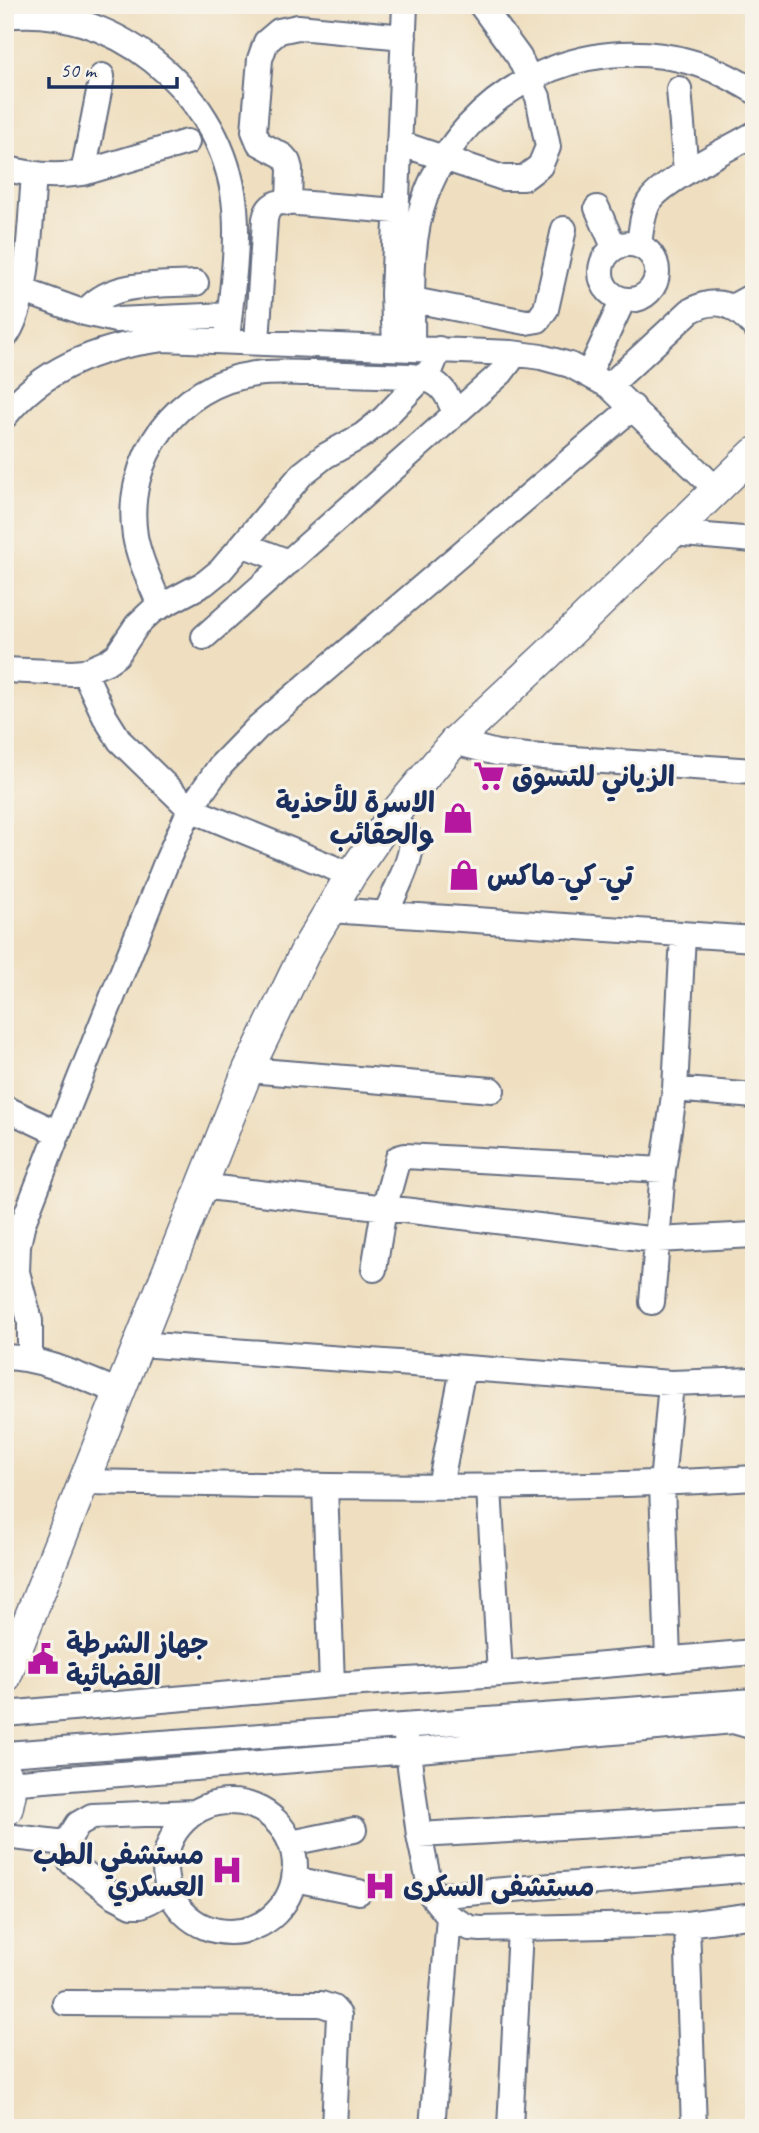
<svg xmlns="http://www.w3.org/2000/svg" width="759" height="2133" viewBox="0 0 759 2133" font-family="Caveat,'Playpen Sans Arabic',sans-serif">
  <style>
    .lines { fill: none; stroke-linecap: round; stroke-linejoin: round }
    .minor-casing { stroke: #656d80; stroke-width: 28 }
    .major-casing { stroke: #656d80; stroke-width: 33 }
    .highway-casing { stroke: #656d80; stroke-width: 38 }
    .minor { stroke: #fff; stroke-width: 24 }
    .major { stroke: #fff; stroke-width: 30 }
    .highway { stroke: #fff; stroke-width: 35 }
    .labels { text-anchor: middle; stroke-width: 6; stroke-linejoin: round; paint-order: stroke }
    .poi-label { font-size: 28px; font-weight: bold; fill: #1b2f5e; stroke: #f7f3e8; text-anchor: start }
  </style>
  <rect width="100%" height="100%" fill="#f7f3e8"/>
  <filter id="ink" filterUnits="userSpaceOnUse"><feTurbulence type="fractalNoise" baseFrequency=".0143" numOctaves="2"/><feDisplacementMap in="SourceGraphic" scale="14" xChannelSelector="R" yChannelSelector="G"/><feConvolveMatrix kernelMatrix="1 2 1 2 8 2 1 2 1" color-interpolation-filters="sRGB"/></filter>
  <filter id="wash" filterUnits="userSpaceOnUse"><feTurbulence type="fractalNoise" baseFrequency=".00686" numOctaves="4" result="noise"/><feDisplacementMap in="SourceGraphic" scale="28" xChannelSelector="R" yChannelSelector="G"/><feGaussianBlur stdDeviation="1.57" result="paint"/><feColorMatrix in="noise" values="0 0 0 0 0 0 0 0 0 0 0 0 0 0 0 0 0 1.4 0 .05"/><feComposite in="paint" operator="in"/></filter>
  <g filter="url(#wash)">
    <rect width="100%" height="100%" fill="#efdfc0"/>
  </g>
  <g filter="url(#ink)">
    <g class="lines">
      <defs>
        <path id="minor" d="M5 16C112 3 216 89 233 192 241 238 231 294 227 341
          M679 89 686 172
          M399 143 503 178H524L540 166 548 147 538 97 519 57 481 5
          M5 168C32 176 56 177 83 173L187 142
          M83 173 102 76
          M289 203 290 169 288 162 283 156 259 143 254 131 260 59 266 42 279 31 298 27 404 37
          M597 208 614 247
          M601 272a28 28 0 1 1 56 0a28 28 0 1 1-56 0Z
          M639 245C641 231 642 214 649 202 662 181 730 148 754 134
          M5 284 85 313 116 320 229 315
          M413 300 526 322 538 320 546 309 564 229
          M732 307 754 295
          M85 313C108 280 159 286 196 283
          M5 337C30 304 30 218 34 175
          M257 342 265 219C267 208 273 202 285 202L396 211
          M395 347 393 294 405 5
          M412 348C413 297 408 243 426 195 465 90 583 31 691 62 714 68 734 79 754 91
          M589 373 623 300
          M609 386 690 311C717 296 734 304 754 326
          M5 416C44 367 102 346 163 339L512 353 541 357 570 365 609 386 716 489
          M671 533 754 540
          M244 545 289 562
          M160 606C151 583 139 560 135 536 123 459 177 384 255 374 274 371 294 373 313 373 345 374 378 375 410 376 438 379 446 388 455 414
          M204 637 501 373 510 361 512 353
          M5 670 72 673 84 672 107 662 117 655 137 625 152 611 205 583 221 570 302 474 325 456 363 435 384 418 431 369 439 349
          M84 672 105 717 120 741 190 809 351 875
          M454 742 497 753 528 756 754 771
          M330 910 754 939
          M386 913C392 898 416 853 410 839 407 831 396 824 390 819
          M248 1070 492 1090
          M675 1089 754 1096
          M5 1108 58 1133 23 1223 18 1245 17 1272 30 1321V1359
          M58 1133 166 863 190 809 221 765 258 727 633 407
          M200 1186 657 1240 754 1235
          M374 1269 384 1209 398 1158 405 1156 663 1170
          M652 1302 663 1170 675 1089 683 935
          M139 1344 671 1383 754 1380
          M5 1357C45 1358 83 1378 119 1392
          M85 1482C308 1486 531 1492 754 1478
          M325 1486 332 1685
          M440 1486 463 1369
          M489 1488 500 1674
          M668 1660 662 1484 671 1383
          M5 1714 332 1685 500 1674 754 1652
          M406 1737 419 1835 432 1896 449 1917 470 1928 481 1929 687 1924 754 1915
          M5 1754 754 1701
          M7 1783 408 1751 733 1721 754 1727
          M165 1867a65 65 0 1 1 130 0a65 65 0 1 1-130 0Z
          M419 1835 754 1816
          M5 1836 66 1843
          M291 1843 354 1830
          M294 1879 359 1892
          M169 1890 150 1901 141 1905H132L113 1895 72 1863 67 1857 66 1843 78 1824 92 1816 195 1812
          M432 1896 754 1869
          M687 1924 694 2128
          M65 2003 321 2004 333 2008 339 2015 334 2128
          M432 2128 449 1917
          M510 2128 520 1929"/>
        <path id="major" d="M5 1679 248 1070 306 950 351 875 390 819 454 742 548 654 754 453"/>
        <path id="highway" d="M5 1777 8 1794 5 1808"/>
      </defs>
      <use href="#minor" class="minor-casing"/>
      <use href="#major" class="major-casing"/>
      <use href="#highway" class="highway-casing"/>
      <use href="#minor" class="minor"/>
      <use href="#major" class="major"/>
      <use href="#highway" class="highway"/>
    </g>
  </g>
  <defs>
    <symbol id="supermarket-bare" viewBox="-9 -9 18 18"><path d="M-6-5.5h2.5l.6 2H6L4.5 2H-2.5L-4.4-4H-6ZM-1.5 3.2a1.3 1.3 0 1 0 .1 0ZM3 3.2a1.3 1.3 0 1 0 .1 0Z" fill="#b5179e" stroke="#f7f3e8" stroke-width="2.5" paint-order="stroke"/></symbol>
    <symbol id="shop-bare" viewBox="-9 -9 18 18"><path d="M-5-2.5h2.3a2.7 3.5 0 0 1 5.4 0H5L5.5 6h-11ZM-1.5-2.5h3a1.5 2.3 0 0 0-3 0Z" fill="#b5179e" stroke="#f7f3e8" stroke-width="2.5" paint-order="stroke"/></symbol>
    <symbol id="civic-bare" viewBox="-9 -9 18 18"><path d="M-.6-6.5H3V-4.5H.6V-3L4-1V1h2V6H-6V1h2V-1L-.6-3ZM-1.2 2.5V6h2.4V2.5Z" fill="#b5179e" stroke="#f7f3e8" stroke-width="2.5" paint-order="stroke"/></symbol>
    <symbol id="hospital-bare" viewBox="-9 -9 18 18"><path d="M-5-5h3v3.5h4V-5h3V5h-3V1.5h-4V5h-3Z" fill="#b5179e" stroke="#f7f3e8" stroke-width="2.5" paint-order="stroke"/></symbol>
  </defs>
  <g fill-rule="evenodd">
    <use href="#supermarket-bare" x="467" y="754" width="44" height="44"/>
    <use href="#shop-bare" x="436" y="796" width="44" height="44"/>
    <use href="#shop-bare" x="442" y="853" width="44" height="44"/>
    <use href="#civic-bare" x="21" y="1637" width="44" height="44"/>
    <use href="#hospital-bare" x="205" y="1848" width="44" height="44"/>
    <use href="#hospital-bare" x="358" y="1864" width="44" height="44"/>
  </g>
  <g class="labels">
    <g class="poi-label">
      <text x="512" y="786">الزياني للتسوق</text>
      <text x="435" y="812" text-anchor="end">الاسرة للأحذية<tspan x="435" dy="32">والحقائب</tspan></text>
      <text x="487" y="885">تي-كي-ماكس</text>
      <text x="66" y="1653">جهاز الشرطة<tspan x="66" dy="32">القضائية</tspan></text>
      <text x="204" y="1864" text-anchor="end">مستشفي الطب<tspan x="204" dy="32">العسكري</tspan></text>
      <text x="403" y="1896">مستشفى السكرى</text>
    </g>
  </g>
  <rect width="759" height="2133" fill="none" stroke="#f7f3e8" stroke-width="28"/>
  <path d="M49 77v10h128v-10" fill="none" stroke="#1b2f5e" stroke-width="3.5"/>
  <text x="60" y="77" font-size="21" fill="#1b2f5e" stroke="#f7f3e8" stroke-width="5" paint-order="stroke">50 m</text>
</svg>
